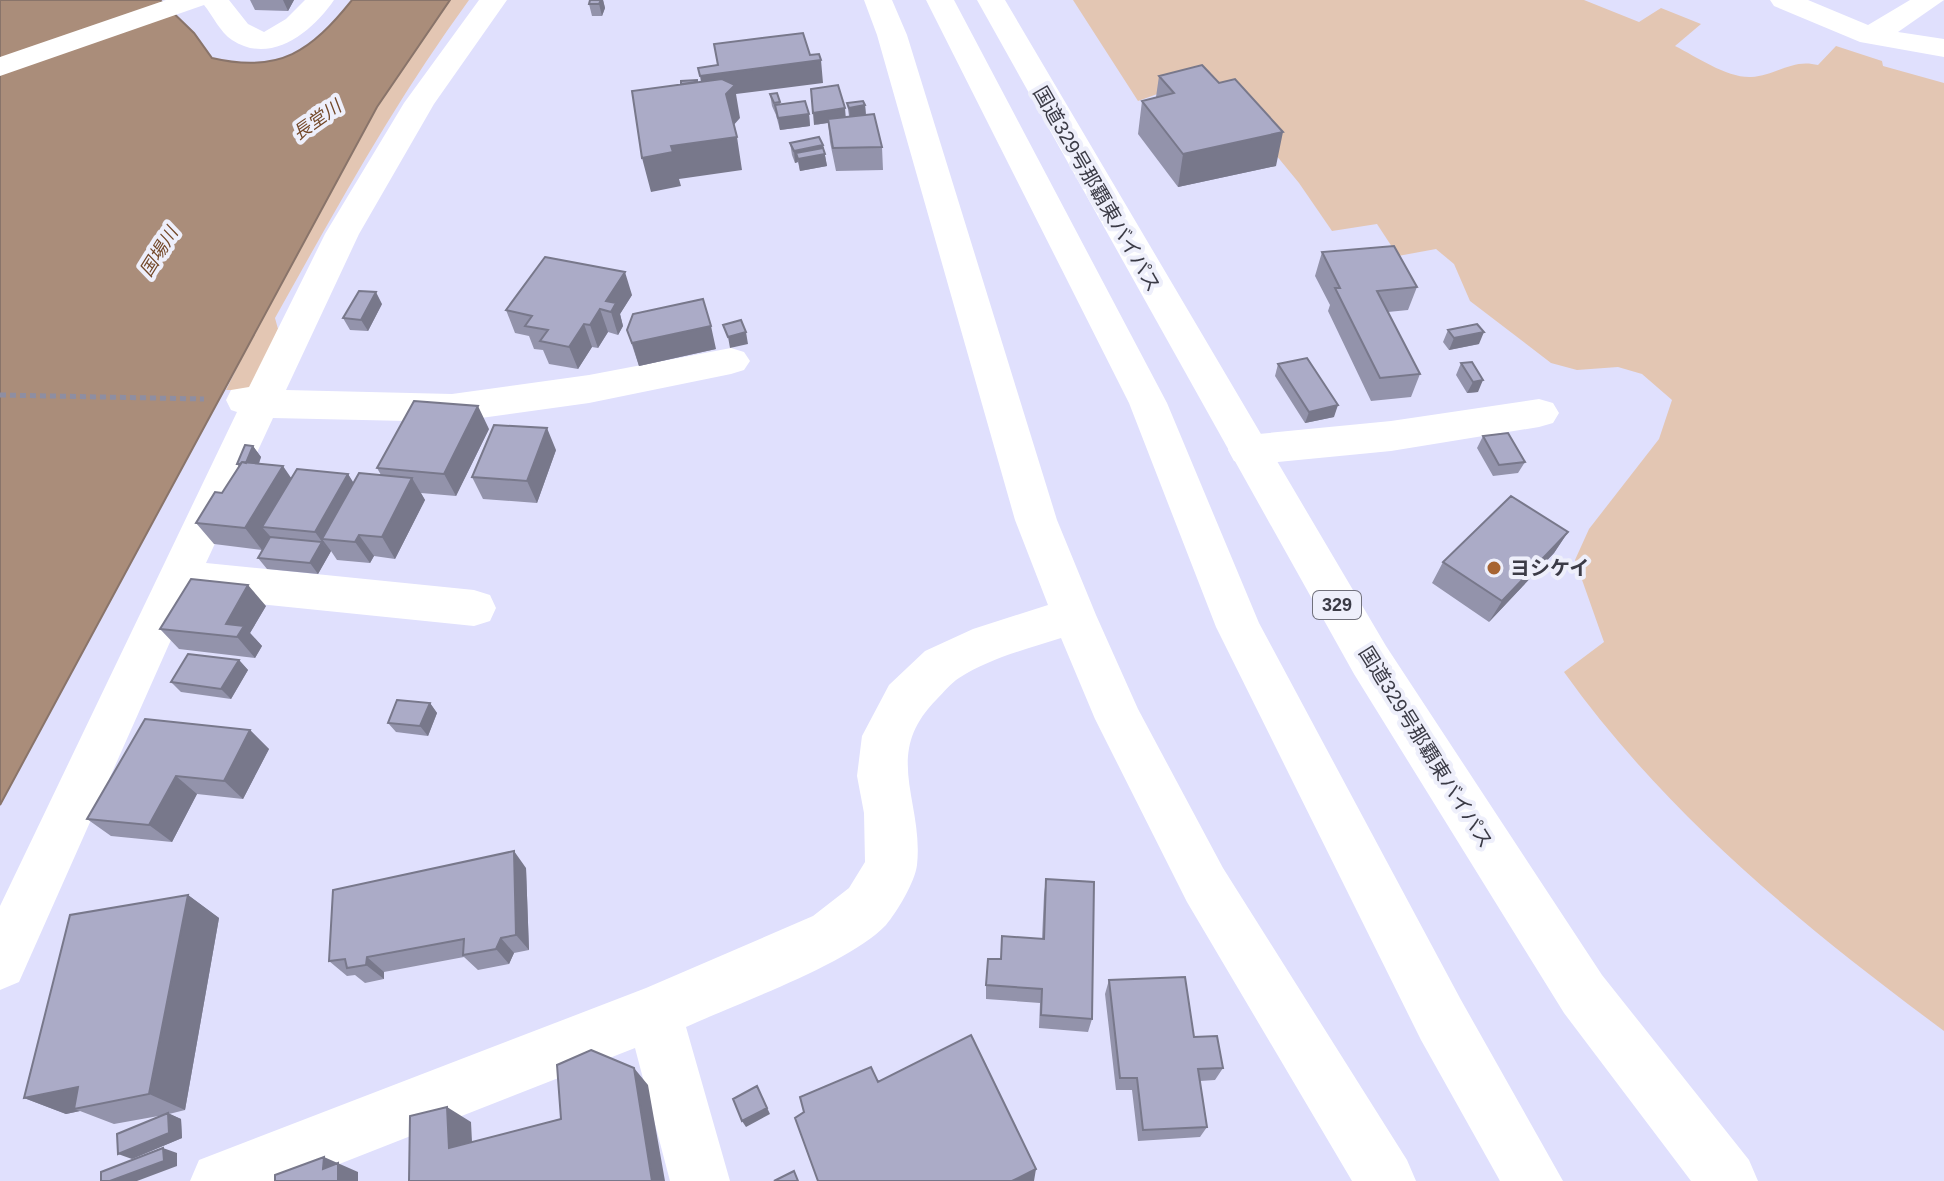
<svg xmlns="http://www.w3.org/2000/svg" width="1944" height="1181" viewBox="0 0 1944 1181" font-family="Helvetica,'Noto Sans JP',sans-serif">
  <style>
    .green { fill: #e3c6b3 }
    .water { fill: #aa8d7a; stroke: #89746a; stroke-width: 2 }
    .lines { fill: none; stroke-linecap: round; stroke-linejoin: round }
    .path { stroke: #8e8ea2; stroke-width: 5; stroke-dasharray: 6 4; stroke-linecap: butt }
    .minor { fill: #fff; fill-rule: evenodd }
    .highway { fill: #fff; fill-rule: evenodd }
    .wall { fill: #9393ab }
    .shaded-wall { fill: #78788b }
    .building { fill: #ababc7; stroke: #78788b; stroke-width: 2 }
    .poi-dot { fill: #a76432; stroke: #eeeffb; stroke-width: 3 }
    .labels { text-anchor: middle; stroke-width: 8; stroke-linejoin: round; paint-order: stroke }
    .far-water-label { font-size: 18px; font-style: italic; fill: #734829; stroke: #eeeffb }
    .shield { fill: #eeeffb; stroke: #71717c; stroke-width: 2 }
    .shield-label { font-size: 18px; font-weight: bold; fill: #3b3b46 }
    .street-label { font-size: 20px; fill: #3b3b46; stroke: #eeeffb }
    .poi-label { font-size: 20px; font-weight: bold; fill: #3b3b46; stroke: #eeeffb; text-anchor: start }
  </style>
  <rect width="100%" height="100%" fill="#e0e0fd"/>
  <path class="green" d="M450 0H469C395 101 336 209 275 318L278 329 251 390H226L268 305 377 107Z
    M1073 0H1584L1639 22 1661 8 1701 24 1675 46C1697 57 1727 78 1751 77 1776 76 1792 58 1818 65L1836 46 1882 61 1883 66 1944 83V1031C1803 926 1667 816 1564 672L1604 642 1575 560 1589 529 1659 439 1672 400 1642 374 1618 367 1577 370 1551 363 1470 301 1454 264 1436 249 1398 256 1377 224 1332 231 1299 183 1210 75 1138 101Z"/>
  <path class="water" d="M0 0H160L194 33 212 58C280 74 311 51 352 0H450L377 107 0 805Z"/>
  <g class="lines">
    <path class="path" d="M0 395 204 399"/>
    <path class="minor" d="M166 0H229L248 24 264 32 286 19 305 0H334C313 31 271 66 232 40 220 32 213 16 204 5L0 76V57Z
      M479 0H507L434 104 359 234 286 390 452 394 589 375 731 348 744 352 750 361 744 370 731 374 589 403 452 422 273 418 206 563 474 590 490 595 496 608 490 621 474 626 190 597 19 982 0 990V906L237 412 231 410 226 400 231 390 249 387 325 234 404 103Z
      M864 0H892L907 35 1057 520 1096 615 1138 709 1223 868 1407 1160 1416 1181H1352L1187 902 1095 719 1061 638C1027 649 990 658 959 678 951 683 944 692 937 699 881 755 924 800 917 865 915 882 897 912 886 925 849 964 738 1003 686 1027L730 1181H670L635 1048 296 1181H190L199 1160 646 988 813 916 849 888 865 862 864 813 857 776 862 736 889 685 925 651 973 629 1048 605 1015 520 877 35Z
      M1770 0H1808L1868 25 1910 0H1944L1898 32 1944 39V57L1860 42 1774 6Z
      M1539 399 1553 403 1559 413 1553 423 1539 427 1391 451 1248 465 1234 461 1228 450 1234 439 1248 435 1391 421Z"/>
    <path class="highway" d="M926 0H954L1167 403 1259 623 1461 1000 1563 1181H1500L1421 1040 1216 627 1129 403Z
      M977 0H1005L1386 646 1602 975 1749 1160 1758 1181H1691L1564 1013 1354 674Z"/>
  </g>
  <path class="wall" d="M250 0H294L288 11 255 10Z
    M590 0H603L605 8 602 16H592L589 4Z
    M1159 76 1276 166 1178 187 1138 134 1142 101 1156 97Z
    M770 94 780 102V104L809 114 810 126 780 130 776 115 772 106Z
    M847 103 865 105 866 115 882 147 883 170 836 171 830 142 828 123 814 125 849 116Z
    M790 143 823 145 827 166 800 171 798 162 795 163 792 155Z
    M1322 252 1417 287 1408 310 1388 312 1420 374 1411 397 1371 401 1328 311 1330 305 1315 276Z
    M632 295 620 314 623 326 618 335 608 332 598 348 592 347 578 369 549 364 543 350 534 349 529 336 515 333 506 310Z
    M382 304 368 331 350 330 343 318Z
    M627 330 716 349 639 366Z
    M1448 330 1479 344 1449 350 1443 342Z
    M1472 362 1478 392 1467 393 1456 375 1461 363Z
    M1278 364 1334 417 1305 423 1275 376Z
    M489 429 456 496 421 493 425 500 395 559 374 556 370 563 337 560 331 551 318 574 267 569 258 558 270 536 262 550 214 544 196 523 222 493 239 467 237 464 253 446 261 457 259 464 292 478 348 474 353 483 381 475 377 468Z
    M1483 436 1525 462 1518 473 1493 476 1477 448Z
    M556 450 537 503 483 499 472 477Z
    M1568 532 1554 553 1489 622 1432 583 1443 562Z
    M266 606 250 633 262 646 255 658 179 649 160 629Z
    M239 660 248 670 231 699 181 692 171 682Z
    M430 703 437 713 428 736 396 732 388 723Z
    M250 730 269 749 243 799 197 794 172 842 111 836 87 819Z
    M526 868 529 950 514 953 509 964 478 970 464 957 384 972V979L365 983 355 975 347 976 329 961Z
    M1046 879 1092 1019 1088 1032 1039 1028 1040 1003 986 999V985L1000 959 1042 939 1044 895Z
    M188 895 219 918 185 1110 169 1114 181 1119 182 1138 132 1159 164 1115 114 1124 80 1111 66 1114 24 1098Z
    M1109 980 1223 1068 1215 1080 1200 1081 1207 1127 1200 1137 1138 1141 1132 1090H1116L1105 994Z"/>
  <path class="shaded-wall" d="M283 0H294L288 11Z
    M601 0H603L605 8 602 16 599 4Z
    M821 60 823 83 736 94 740 118 732 127 704 99 700 76Z
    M865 105 866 117 850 120 849 108Z
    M845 108 846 120 814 125 813 113Z
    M809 114 810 126 780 130 778 118Z
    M1283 132 1276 166 1178 187 1183 154Z
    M737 137 742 170 679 179 681 186 651 192 642 158 671 146Z
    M823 145 827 166 800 171 798 159 796 153 798 162 795 163 794 151Z
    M625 272 632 295 620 314 623 326 618 335 611 312 606 301Z
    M376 292 382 304 368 331 361 320Z
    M600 309 608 332 598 348 590 325Z
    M584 324 592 347 578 369 569 347Z
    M711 326 716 349 639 366 632 343Z
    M746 332 748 344 730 348 728 337Z
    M1484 332 1479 344 1449 350 1454 338Z
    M1483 380 1478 392 1467 393 1473 382Z
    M1338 405 1334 417 1305 423 1309 412Z
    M478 406 489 429 456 496 444 474Z
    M547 428 556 450 537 503 527 481Z
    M253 446 261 457 254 475 246 464Z
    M283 466 298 488 262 527 270 536 262 550 245 528Z
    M348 474 362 496 322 539 331 551 330 553 315 532Z
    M412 478 425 500 395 559 382 537Z
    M1568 532 1554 553 1489 622 1502 601Z
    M359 535 374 556 370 563 355 542Z
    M322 542 330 553 318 574 310 563Z
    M248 585 266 606 250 633 262 646 255 658 226 624Z
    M239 660 248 670 231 699 221 689Z
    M430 703 437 713 428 736 420 726Z
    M250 730 269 749 243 799 224 781Z
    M176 776 197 794 172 842 149 825Z
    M514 851 526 868 529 950 516 935Z
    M188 895 219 918 185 1110 149 1094Z
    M501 938 514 953 509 964 496 949Z
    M367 957 384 972V979L366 965Z
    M634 1068 648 1085 665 1181H652Z
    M757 1086 770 1114 746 1127 742 1121Z
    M78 1087 74 1109 80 1111 66 1114 24 1098Z
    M447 1107 471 1122 473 1162 449 1148Z
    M168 1113 181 1119 182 1138 132 1159 118 1154Z
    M163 1148 177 1153V1166L137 1181H110Z
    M324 1157 358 1172V1181H338L323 1169Z
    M1036 1169 1034 1181H1012Z"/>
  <path class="building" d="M590 0H601L599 4H589Z
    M803 33 810 55 819 54 821 60 700 76 698 68 718 65 714 44Z
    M1202 65 1219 83 1235 79 1283 132 1183 154 1142 101 1174 93 1159 76Z
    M722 79 735 85 726 94 737 137 671 146 673 152 642 158 632 91Z
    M697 80V82L681 84V81Z
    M838 85 845 108 813 113 811 89Z
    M777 93 780 102 774 103 770 94Z
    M805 101 809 114 778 118 775 105Z
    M863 101 865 105 849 108 847 103Z
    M874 114 882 147 833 148 828 119Z
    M819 137 823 145 794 151 790 143Z
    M823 148 825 154 798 159 796 153Z
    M1394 246 1417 287 1377 291 1420 374 1380 378 1335 288H1340L1322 252Z
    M545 257 625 272 606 301 616 303 611 312 600 309 590 325 584 324 569 347 540 341 548 330 525 326 532 316 506 310Z
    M359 291 376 292 361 320 343 318Z
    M703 299 711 326 632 343 627 330 633 314Z
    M741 320 746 332 728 337 723 325Z
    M1477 324 1484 332 1454 338 1448 330Z
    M1307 358 1338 405 1309 412 1278 364Z
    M1472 362 1483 380 1473 382 1461 363Z
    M414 401 478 406 444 474 377 468Z
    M494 425 547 428 527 481 472 477Z
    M1508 433 1525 462 1499 465 1483 436Z
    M245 445 253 446 246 463 242 462 240 464H237Z
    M242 462 283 466 245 528 196 523 215 492 222 493Z
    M297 469 348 474 315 532 262 527Z
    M359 473 412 478 382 537 359 535 355 542 322 539Z
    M1511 496 1568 532 1502 601 1443 562Z
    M270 537 322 542 310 563 258 558Z
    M191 579 248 585 226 624 244 626 237 637 160 629Z
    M188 654 239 660 221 689 171 682Z
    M397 700 430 703 420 726 388 723Z
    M145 719 250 730 224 781 176 776 149 825 87 819Z
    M514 851 516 935 501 938 496 949 463 955 464 939 367 957 366 965 347 968 345 959 329 961 333 890Z
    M1046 879 1094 882 1092 1019 1041 1015 1042 989 986 985 988 959H1001L1002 936 1044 939Z
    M188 895 149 1094 74 1109 78 1087 24 1098 70 915Z
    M1185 977 1194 1037 1217 1036 1223 1068 1198 1069 1207 1127 1143 1130 1137 1078H1120L1109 980Z
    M971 1035 1036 1169 1012 1181H818L795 1118 804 1112 800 1097 871 1067 878 1082Z
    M591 1050 634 1068 652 1181H409L410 1116 447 1107 449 1148 561 1119 557 1065Z
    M757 1086 767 1108 742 1121 733 1099Z
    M168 1113 169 1133 118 1154 117 1134Z
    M163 1148 164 1161 110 1181H101V1172Z
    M324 1157 323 1169 338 1163V1181H275V1175Z
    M794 1171 798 1181H774Z"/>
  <circle class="poi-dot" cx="1494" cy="568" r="8"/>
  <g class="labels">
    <g class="far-water-label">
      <text transform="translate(317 120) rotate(-35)" y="6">長堂川</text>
      <text transform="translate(159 252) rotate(-58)" y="6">国場川</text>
    </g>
    <rect class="shield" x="1313" y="591" width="48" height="28" rx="6"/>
    <g class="shield-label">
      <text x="1337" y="611">329</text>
    </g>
    <g class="street-label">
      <text transform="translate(1097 189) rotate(60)" y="7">国道329号那覇東バイパス</text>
      <text transform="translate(1426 747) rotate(58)" y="7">国道329号那覇東バイパス</text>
    </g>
    <g class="poi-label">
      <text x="1510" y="575">ヨシケイ</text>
    </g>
  </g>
</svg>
